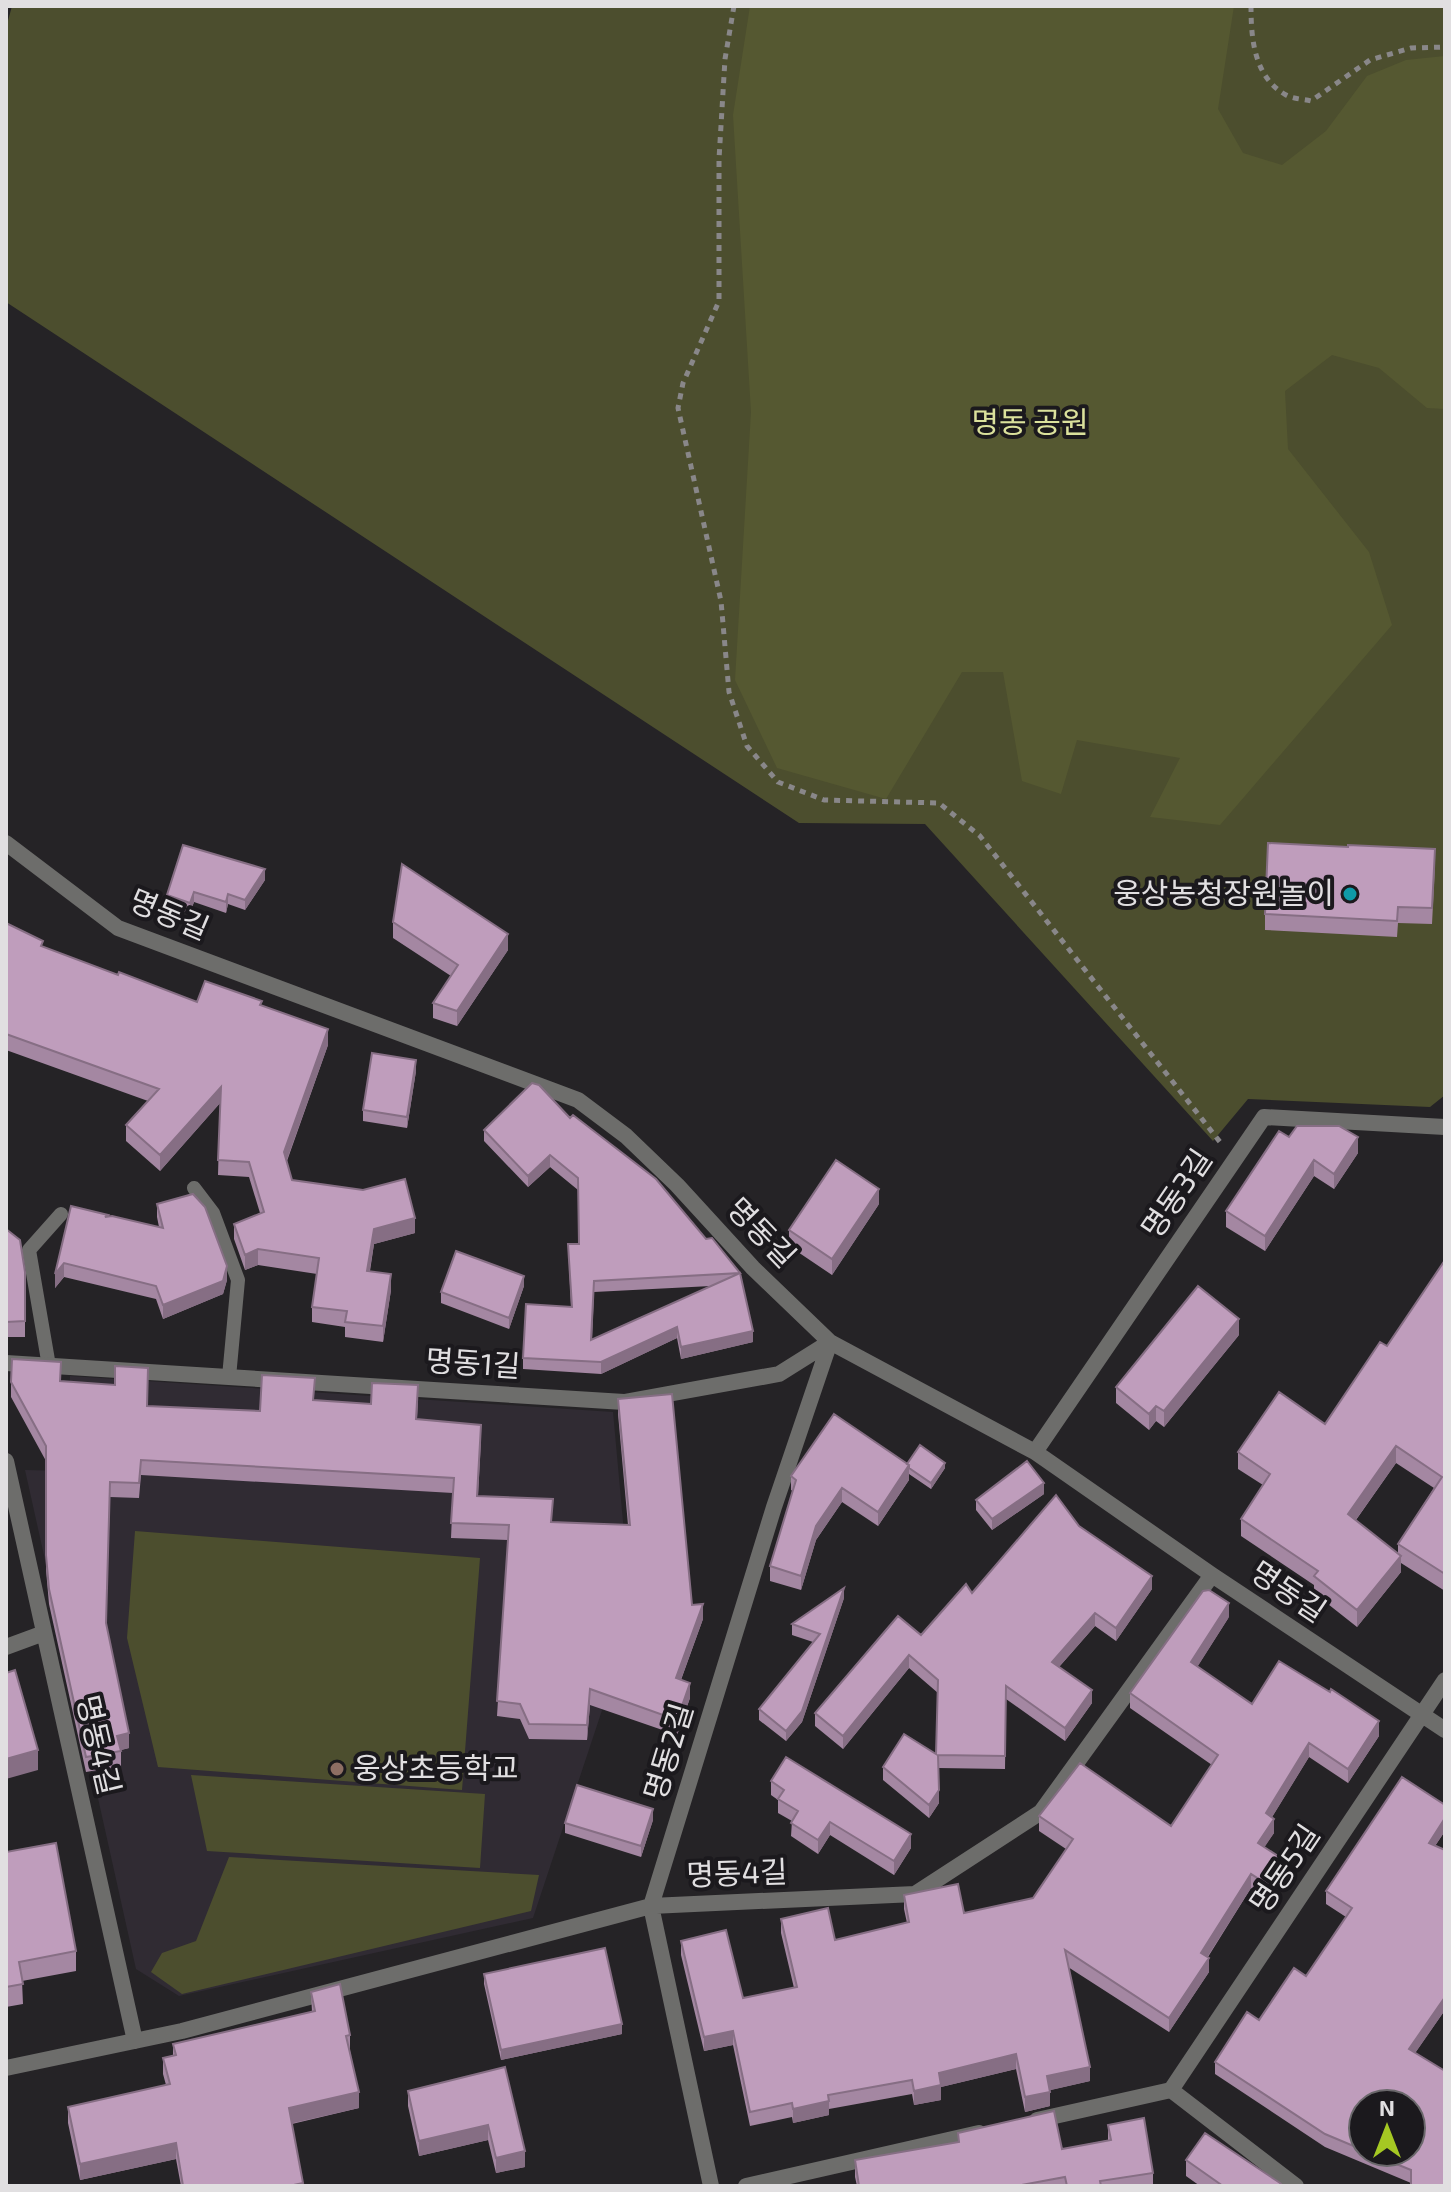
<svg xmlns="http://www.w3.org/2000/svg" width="1451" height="2192" viewBox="0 0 1451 2192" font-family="'Exo 2','Noto Sans KR',sans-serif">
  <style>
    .built { fill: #302b33 }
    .green { fill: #4c4e2e }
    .forest { fill: #555831 }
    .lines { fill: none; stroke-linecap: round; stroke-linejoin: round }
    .path { stroke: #898789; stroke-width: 5; stroke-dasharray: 6 6; stroke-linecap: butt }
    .lane { stroke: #6d6d6b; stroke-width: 14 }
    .street { stroke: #6d6d6b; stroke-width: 16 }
    .wall { fill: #a487a2; fill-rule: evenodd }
    .shaded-wall { fill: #866e84 }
    .building { fill: #bf9dbc; stroke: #866e84; stroke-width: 2 }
    .culture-dot { fill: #0f9aa8; stroke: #1b191d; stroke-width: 3 }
    .education-dot { fill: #8d6e63; stroke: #1b191d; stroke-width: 3 }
    .labels { text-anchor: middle; stroke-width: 8; stroke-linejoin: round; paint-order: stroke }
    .park-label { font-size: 30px; fill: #dbe19c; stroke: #1b191d }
    .poi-label { font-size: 30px; fill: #e1dfe1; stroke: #1b191d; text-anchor: end }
    .street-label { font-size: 30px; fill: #e1dfe1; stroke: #1b191d }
  </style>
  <rect width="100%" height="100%" fill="#252326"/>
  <path class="built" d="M70 1376 613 1412 632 1620 533 1918 179 1996 136 1969 25 1470 66 1471Z"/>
  <path class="green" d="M12 6H1445V1095L1430 1107 1248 1099 1213 1141 925 824 799 823 6 302V28Z
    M135 1531 480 1558 462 1790 158 1767 127 1638Z
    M191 1775 485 1794 480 1868 207 1851Z
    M229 1857 539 1875 531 1911 182 1994 151 1972 162 1953 196 1941Z"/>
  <path class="forest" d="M750 6H1234L1218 109 1243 153 1282 165 1326 131 1367 76 1406 60 1445 56V409L1427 408 1379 368 1332 355 1285 391 1288 449 1369 552 1392 625 1220 825 1150 817 1180 758 1077 740 1061 794 1022 781 1003 672H962L886 799 777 768 735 680 751 412 733 115Z"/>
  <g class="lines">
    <path class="path" d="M734 6 725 59 719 159V301L683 383 678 408 721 601 729 692 747 746 778 782 824 800 939 803 980 836 1220 1142
      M1251 6C1251 39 1254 77 1286 95 1293 99 1303 99 1311 101L1370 60 1411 48 1445 47"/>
    <path class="lane" d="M194 1188 213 1213 238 1280 229 1377
      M49 1366 29 1250 61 1214"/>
    <path class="street" d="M6 843 118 928 578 1100 626 1136 677 1185 753 1268 830 1342 1035 1452 1212 1575 1445 1730
      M6 1363 624 1402 779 1374 830 1342
      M1035 1452 1264 1117 1445 1127
      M6 1461 135 2041
      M6 1647 44 1633
      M6 2068 182 2031 651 1906 915 1894 1041 1812 1212 1575
      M1171 2090 1296 2186
      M1037 2120 1171 2090 1445 1680
      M711 2186 651 1906 774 1507 830 1342
      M746 2186 979 2133"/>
  </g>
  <path class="wall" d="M1435 865 1432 924 1398 923 1397 937 1265 930V914Z
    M265 880 245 910 228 904 226 913 194 902 190 913 167 906V895Z
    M393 922 508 950 457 1026 433 1018V1003L451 976 393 938Z
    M6 923 43 947 118 975 197 1002 262 1006 328 1045 287 1161 292 1180 415 1233 374 1244 370 1271 391 1290 383 1342 345 1337V1327L312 1322V1307L317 1274 258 1265 245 1270 234 1239V1224L260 1213 249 1177 218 1175 220 1103 160 1171 126 1141V1125L148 1101 6 1050Z
    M416 1071 407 1128 363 1121V1110Z
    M570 1118 706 1239 740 1276 753 1342 681 1359 677 1338 601 1374 523 1369V1358L571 1307 568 1244H579L578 1190 550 1167 528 1187 484 1141V1130ZM711 1286 592 1340 594 1292Z
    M1289 1137 1358 1153 1334 1189 1314 1176 1265 1251 1226 1227V1211Z
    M157 1204 227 1280 223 1294 163 1319 156 1299 64 1277 55 1288V1274L108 1217 159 1227 157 1217Z
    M879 1204 832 1275 789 1246V1230Z
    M6 1229 25 1272V1337H6Z
    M1445 1260V1591L1401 1563V1572L1357 1627 1314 1593V1585L1241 1536V1519L1263 1485 1238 1469V1452L1325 1424 1387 1346ZM1396 1463 1434 1488 1398 1544V1554L1356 1520Z
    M524 1286 509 1329 441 1303V1292Z
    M1239 1335 1164 1427 1156 1421 1149 1430 1116 1403V1387Z
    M61 1381 147 1406 260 1411 314 1400 371 1404 418 1400 417 1419 481 1440 478 1496 553 1522 628 1525 618 1414V1399L692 1605 703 1619 681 1680 690 1698 677 1735 590 1705 587 1740 529 1739 520 1719 497 1716 508 1540 451 1538 453 1493 141 1475 139 1498 110 1497 106 1625 129 1748 121 1750V1766L86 1772 49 1604 46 1570V1461L11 1397V1382Z
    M907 1464 945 1468 931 1489 909 1474V1480L878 1526 842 1502 816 1540 801 1590 770 1581V1566L793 1491 791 1490V1476Z
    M1044 1494 992 1530 976 1510V1500Z
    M1152 1589 1116 1641 1095 1626 1059 1667 1092 1703 1065 1741 1006 1699 1005 1769 938 1768 939 1803 929 1818 883 1780V1767L936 1754 938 1693 909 1668 843 1749 815 1726V1713L921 1635 972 1593Z
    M844 1598 802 1722 786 1741 759 1720V1709L813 1642 792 1635V1624Z
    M1229 1617 1197 1667 1252 1704 1379 1736 1348 1783 1309 1757 1272 1817 1274 1833 1264 1847 1278 1871 1262 1895 1251 1888 1208 1957 1209 1972 1169 2032 1068 1967 1090 2081 1050 2090V2106L1025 2112 1016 2069 941 2087V2100L914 2105 912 2094 829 2109V2115L793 2123 792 2117 750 2126 733 2045 704 2051 681 1955V1941L743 1998 794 1988 781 1933V1919L835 1940 907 1923 904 1909V1895L964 1913 1033 1898 1066 1849 1039 1831V1816L1171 1826 1212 1765 1130 1708V1693Z
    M771 1781 911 1848 894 1875 830 1835 818 1854 791 1836 792 1821 778 1813V1800L771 1795Z
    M1445 1805V1831L1435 1846 1445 1850V2010L1415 2053 1411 2183 1325 2147 1215 2074V2062L1306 1976 1346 1917 1326 1904V1891ZM1363 2104 1411 2152H1363Z
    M653 1820 641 1857 565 1833V1823Z
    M6 1852 76 1951V1971L22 1981 23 2004 6 2007Z
    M484 1974 622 2034 501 2060 484 1984Z
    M311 1992 350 2035V2051L359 2108 292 2124 303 2186H181L176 2159 80 2180 68 2123V2107L166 2085 163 2074V2058L173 2056V2044L312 2012Z
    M505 2067 525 2167 496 2173 488 2140 419 2156 408 2106V2091Z
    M1108 2125 1153 2173V2186H857L855 2177V2160L958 2142V2133L1062 2149 1108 2140Z
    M1186 2160 1283 2186H1200L1186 2176Z"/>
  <path class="shaded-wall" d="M265 869V880L245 910V900Z
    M194 892V902L190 913V903Z
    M228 894V904L226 913V902Z
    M508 934V950L457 1026V1011Z
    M328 1029V1045L284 1168V1152Z
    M416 1060V1071L407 1128V1117Z
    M221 1087V1102L160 1171V1155Z
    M1358 1137V1153L1334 1189V1174Z
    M550 1155V1167L528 1187V1176Z
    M1314 1160V1176L1265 1251V1236Z
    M879 1189V1204L832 1275V1259Z
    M415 1218V1233L374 1244 367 1287V1271L374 1229Z
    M258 1249V1265L245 1270V1255Z
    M64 1263V1277L55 1288V1274Z
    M227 1266V1280L223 1294 163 1319V1305Z
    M391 1274V1290L383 1342V1326Z
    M524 1276V1286L509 1329V1318Z
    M1239 1319V1335L1164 1427V1411Z
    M677 1327V1338L601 1374V1362Z
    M753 1331V1342L681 1359V1347Z
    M1156 1406V1421L1149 1430V1414Z
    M1396 1446V1463L1348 1531V1514Z
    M945 1463V1468L931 1489V1483Z
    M909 1465V1480L878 1526V1512Z
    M1044 1483V1494L992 1530V1519Z
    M842 1488V1502L816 1540 801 1590V1576L816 1526Z
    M1401 1556V1572L1357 1627V1610Z
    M1152 1576V1589L1116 1641V1628Z
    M844 1588V1598L802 1722 786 1741V1731Z
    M1229 1603V1617L1191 1677V1662Z
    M703 1604V1619L676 1693V1678Z
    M1095 1613V1626L1052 1675V1662Z
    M909 1655V1668L843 1749V1736Z
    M690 1683V1698L677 1735V1720Z
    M590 1689V1705L587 1740V1725Z
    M1092 1690V1703L1065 1741V1728Z
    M1379 1721V1736L1348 1783V1769Z
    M129 1733V1748L117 1751V1736Z
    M1309 1743V1757L1266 1827V1813Z
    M38 1750V1770L6 1779V1759Z
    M939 1790V1803L929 1818V1805Z
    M653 1809V1820L641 1857V1846Z
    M1445 1818V1831L1429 1855V1843Z
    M1274 1819V1833L1258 1857V1843Z
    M830 1822V1835L818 1854V1840Z
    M911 1834V1848L894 1875V1861Z
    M1278 1856V1871L1262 1895V1881Z
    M1251 1874V1888L1201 1967V1953Z
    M1209 1958V1972L1169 2032V2018Z
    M1445 1997V2010L1409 2062V2049Z
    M622 2024V2034L501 2060V2050Z
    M733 2031V2045L704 2051V2037Z
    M1016 2054V2069L941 2087V2100L914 2105V2091L939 2073Z
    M1090 2067V2081L1047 2091V2076Z
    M359 2092V2108L289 2124V2108Z
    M1050 2092V2106L1025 2112V2097Z
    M829 2101V2115L793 2123V2109Z
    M488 2125V2140L419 2156V2141Z
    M176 2143V2159L80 2180V2164Z
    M525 2151V2167L496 2173V2158Z"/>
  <path class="building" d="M1268 843 1348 847V845L1435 849 1432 908 1398 907 1397 921 1265 914Z
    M183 845 265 869 245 900 228 894 226 902 194 892 190 903 167 895Z
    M402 864 508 934 457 1011 433 1003 458 965 393 922Z
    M6 923 43 941 41 946 118 975 119 972 197 1002 205 981 262 1001 260 1005 328 1029 284 1152 292 1180 363 1190 405 1179 415 1218 374 1229 367 1271 391 1274 383 1326 345 1322 347 1311 312 1307 319 1258 258 1249 245 1255 234 1224 264 1212 249 1162 218 1160 221 1087 160 1155 126 1125 159 1089 6 1034Z
    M372 1053 416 1060 407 1117 363 1110Z
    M532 1083 539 1085 570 1118 573 1115 656 1179 706 1239 712 1238 740 1273 594 1281 591 1340 740 1273 753 1331 681 1347 677 1327 601 1362 523 1358 526 1304 572 1307 568 1244H579L578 1178 550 1155 528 1176 484 1130Z
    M1297 1126H1339L1358 1137 1334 1174 1314 1160 1265 1236 1226 1211 1279 1131 1289 1137Z
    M836 1160 879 1189 832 1259 789 1230Z
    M193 1194 205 1207 227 1266 223 1281 163 1305 156 1286 64 1263 55 1274 71 1206 108 1215 105 1217 112 1216 163 1228 157 1204Z
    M6 1229 20 1240 25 1272V1321L6 1322Z
    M456 1251 524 1276 509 1318 441 1292Z
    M1445 1260V1574L1398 1544 1442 1477 1396 1446 1348 1514 1401 1556 1357 1610 1314 1576 1318 1571 1241 1519 1270 1474 1238 1452 1279 1392 1325 1424 1380 1342 1387 1346Z
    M1198 1286 1239 1319 1164 1411 1156 1406 1149 1414 1116 1387Z
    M12 1359 61 1362 60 1381 115 1385V1366L148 1368 147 1406 260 1411 262 1375 315 1378 313 1400 371 1404 372 1383 418 1385 416 1419 481 1425 477 1496 553 1499 551 1522 630 1525 618 1399 672 1394 692 1605 703 1604 676 1678 690 1683 677 1720 590 1689 587 1725 529 1724 520 1704 497 1701 509 1525 451 1523 454 1478 141 1460 139 1483 110 1482 106 1623 129 1733 117 1736 121 1751 86 1757 49 1589 46 1555V1446L11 1382Z
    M834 1414 909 1465 878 1512 842 1488 816 1526 801 1576 770 1566 796 1480 791 1476Z
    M920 1445 945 1463 931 1483 909 1468V1465L907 1464Z
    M1027 1461 1044 1483 992 1519 976 1500Z
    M1056 1495 1079 1526 1152 1576 1116 1628 1095 1613 1052 1662 1092 1690 1065 1728 1006 1686 1005 1756 938 1755 939 1790 929 1805 883 1767 904 1734 936 1754 938 1680 909 1655 843 1736 815 1713 898 1616 921 1635 966 1584 972 1593Z
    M844 1588 802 1711 786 1731 759 1709 820 1634 792 1624Z
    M1209 1590 1229 1603 1191 1662 1252 1704 1279 1661 1330 1692 1331 1689 1379 1721 1348 1769 1309 1743 1266 1813 1274 1819 1258 1843 1278 1856 1262 1881 1251 1874 1201 1953 1209 1958 1169 2018 1065 1950 1090 2067 1047 2076 1050 2092 1025 2097 1016 2054 939 2073 941 2085 914 2091 912 2080 828 2095 829 2101 793 2109 792 2103 750 2112 733 2031 704 2037 681 1941 726 1930 743 1998 797 1987 781 1919 828 1908 835 1940 909 1922 904 1895 958 1884 964 1913 1033 1898 1073 1839 1039 1816 1080 1763 1171 1826 1218 1755 1130 1693 1203 1591Z
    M15 1670 38 1750 6 1759V1673Z
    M786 1757 911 1834 894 1861 830 1822 818 1840 791 1823 798 1811 778 1799 784 1790 771 1781Z
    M1402 1777 1445 1805V1818L1429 1843 1445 1850V1997L1409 2049 1445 2071V2186H1411V2170L1367 2152H1411V2104H1363V2150L1325 2134 1215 2062 1247 2012 1259 2020 1294 1968 1306 1976 1352 1908 1326 1891Z
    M577 1785 653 1809 641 1846 565 1823Z
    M56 1843 76 1951 19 1962 23 1984 6 1987V1852Z
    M605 1948 622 2024 501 2050 484 1974Z
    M340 1984 350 2035 346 2036 359 2092 289 2108 303 2183 289 2186H183L176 2143 80 2164 68 2107 170 2084 163 2058 176 2055 173 2044 315 2011 311 1992Z
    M505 2067 525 2151 496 2158 488 2125 419 2141 408 2091Z
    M1054 2111 1062 2149 1111 2140 1108 2125 1144 2118 1153 2173 1100 2181 1101 2186H1067L1065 2177 1016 2186H859L855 2160 959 2142 958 2133Z
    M1205 2133 1280 2183 1283 2186H1223L1186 2160Z"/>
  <circle class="culture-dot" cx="1350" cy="894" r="8"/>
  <circle class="education-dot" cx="337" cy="1769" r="8"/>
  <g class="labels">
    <g class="park-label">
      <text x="1030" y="433">명동 공원</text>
    </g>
    <g class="poi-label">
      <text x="1334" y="904">웅상농청장원놀이</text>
      <text x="353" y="1779" text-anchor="start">웅상초등학교</text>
    </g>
    <g class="street-label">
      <text transform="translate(169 915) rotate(23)" y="10">명동길</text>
      <text transform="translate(1177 1194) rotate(-56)" y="10">명동3길</text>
      <text transform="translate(761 1233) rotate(46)" y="10">명동길</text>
      <text transform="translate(473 1364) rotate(4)" y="10">명동1길</text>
      <text transform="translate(1288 1592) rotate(34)" y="10">명동길</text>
      <text transform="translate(98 1745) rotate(77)" y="10">명동4길</text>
      <text transform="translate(669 1752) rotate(-73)" y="10">명동2길</text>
      <text transform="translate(1285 1869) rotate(-56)" y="10">명동5길</text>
      <text transform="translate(737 1874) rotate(-2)" y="10">명동4길</text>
    </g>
  </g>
  <rect width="1451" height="2192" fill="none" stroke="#e1dfe1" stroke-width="16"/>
  <g transform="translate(1387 2128)"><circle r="38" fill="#1b191d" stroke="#6a686b" stroke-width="2"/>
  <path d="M0-6L14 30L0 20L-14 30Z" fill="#a5c823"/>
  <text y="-12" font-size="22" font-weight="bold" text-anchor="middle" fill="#e1dfe1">N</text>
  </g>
</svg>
